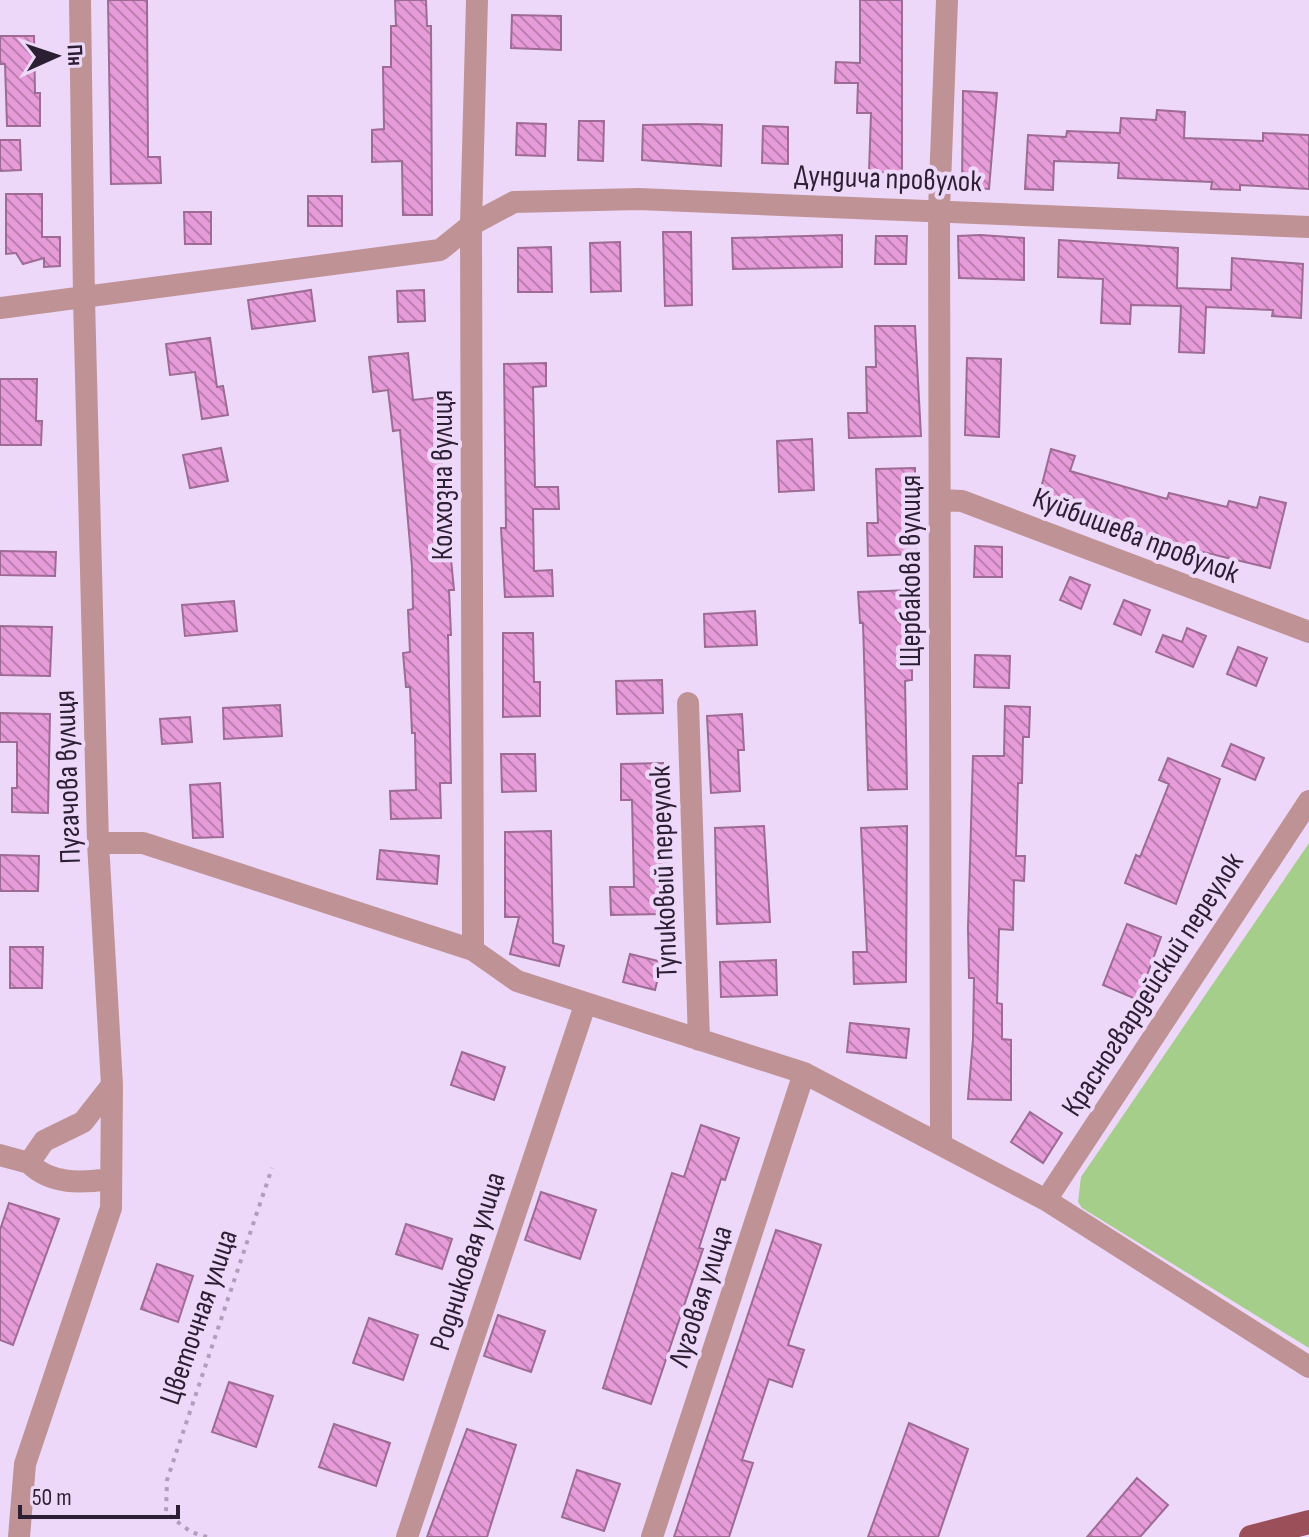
<svg xmlns="http://www.w3.org/2000/svg" width="1309" height="1537" viewBox="0 0 1309 1537" font-family="'Sofia Sans Condensed',sans-serif">
  <style>
    .grass { fill: #a5ce8a }
    .building { fill: url(#building-back-hatch); stroke: #9d6b93; stroke-width: 2 }
    .lines { fill: none; stroke-linecap: round; stroke-linejoin: round }
    .path { stroke: #b19ebb; stroke-width: 4; stroke-dasharray: 4 6; stroke-linecap: butt }
    .minor { stroke: #bf9396; stroke-width: 22 }
    .major { stroke: #9b4f58; stroke-width: 24 }
    .labels { text-anchor: middle; stroke-width: 8; stroke-linejoin: round; paint-order: stroke }
    .street-label { font-size: 30px; fill: #2c1f33; stroke: #eed8fa }
  </style>
  <defs>
    <pattern id="building-back-hatch" width="6" height="6" patternUnits="userSpaceOnUse" patternTransform="scale(2)"><rect width="6" height="6" fill="#e79cd9"/><path d="M-1 5l2 2M0 0l6 6M5-1l2 2" fill="none" stroke="#bb7fb1"/></pattern>
  </defs>
  <rect width="100%" height="100%" fill="#eed8fa"/>
  <path class="grass" d="M1309 843V1348L1082 1208 1078 1202 1081 1177Z"/>
  <path class="building" d="M108 0H147L148 157H160L161 183 111 184Z
    M395 0H426L427 26H431L432 215H403L402 161 372 162V130L384 129 383 67H391V26H396Z
    M860 0H902V173L869 172 871 113H857L858 83H835L836 62 860 63Z
    M512 15 561 16V50L511 48Z
    M0 36H34L35 93H40V126H7L5 64H0Z
    M963 91 997 93 989 189 962 187Z
    M1157 110 1185 112 1184 138 1263 141V133L1309 135V189L1240 185V190L1211 189 1212 182 1118 178 1119 163 1054 161 1053 190 1025 189 1028 135 1066 137 1067 131 1120 133 1121 118 1156 120Z
    M579 121H604L603 161 578 160Z
    M517 123 546 124 545 156 516 155Z
    M697 124 722 125 721 166 642 160 643 125Z
    M763 126 788 127V164L762 163Z
    M0 140H20L21 170 0 171Z
    M6 194H42V237H60V266L44 267V258L23 264 16 253 6 254Z
    M308 196H342V226H308Z
    M184 212H211V244H185Z
    M663 232H691L692 305 665 306Z
    M842 235V267L733 269 732 238Z
    M980 235 1024 238V280L959 278 958 236Z
    M876 236H907L906 264H875Z
    M1059 240 1178 248 1177 288 1231 290 1232 258 1303 264 1301 318 1272 316 1273 310 1206 307 1204 353 1179 352 1181 306 1131 305 1130 324 1101 323 1103 279 1058 277Z
    M620 242 621 291 591 292 590 243Z
    M551 247 552 292H518V248Z
    M311 290 315 321 252 329 248 300Z
    M424 290 425 321 398 322 397 291Z
    M875 326H915L921 436 849 438 848 413H867L866 367H876Z
    M210 338 217 387 223 386 228 415 202 419 195 372 170 375 166 344Z
    M408 353 413 400 440 397 443 425 438 426 454 590H449L451 635H448L451 783H440L441 818 391 819 390 791 416 790 415 733H412L410 687H406L403 653 410 652 408 610 413 609 412 567 400 430 393 431 388 390 373 392 369 357Z
    M967 358 1001 359 999 437 965 435Z
    M546 363V386L533 387 535 487H558L559 509H533L534 571 552 570 553 596 505 597 501 528H506L504 364Z
    M0 379H37L36 421H42L41 445H0Z
    M812 439 814 490 779 492 777 441Z
    M221 448 228 481 190 488 183 455Z
    M1051 449 1075 456 1070 471 1167 499 1169 493 1227 507 1229 501 1257 508 1260 497 1286 503 1270 568 1173 545V541L1119 528V525L1038 500Z
    M915 468 916 554 868 556 867 523H878L876 469Z
    M975 546 1002 547V577H974Z
    M0 551 56 552 55 576 0 575Z
    M1070 577 1090 585 1081 609 1060 600Z
    M912 590V680L905 681 907 789 868 790 863 623H860L858 592Z
    M1124 600 1150 610 1141 635 1114 624Z
    M234 601 237 631 185 636 182 605Z
    M755 611 757 645 705 647 704 614Z
    M0 626 52 627 50 676 0 675Z
    M1187 628 1206 636 1193 667 1156 652 1163 635 1182 642Z
    M503 633H533L534 682H540V716L503 717Z
    M1238 647 1267 658 1256 686 1227 674Z
    M975 655 1010 656 1009 688 974 687Z
    M662 680 663 713 617 714 616 681Z
    M280 705 282 736 224 739 223 708Z
    M1005 706 1030 707 1029 737H1023L1022 783H1018L1016 856H1025L1024 881 1014 880 1013 930 999 929 997 1003 1002 1004V1039L1011 1040V1100L968 1099 973 1039 974 978H969L968 928 973 756H1004Z
    M0 713 50 714 48 813 12 812V788H17V742H0Z
    M742 714 744 750H738L740 791 711 793 707 716Z
    M190 717 192 742 162 744 160 719Z
    M1231 744 1264 758 1255 780 1222 766Z
    M501 754H535L536 791 502 792Z
    M1168 758 1220 779 1176 904 1125 883 1136 855 1140 857 1169 784 1159 780Z
    M663 763 666 862H661L662 914 611 915 610 887H634L632 800H621V764Z
    M220 783 223 837 193 838 190 785Z
    M764 826 770 922 717 924 715 828Z
    M907 826 906 982 854 984 853 952H867L861 828Z
    M551 831 553 943 564 946 559 966 510 954 519 917H505V832Z
    M380 850 439 856 437 884 377 879Z
    M0 855 39 856 38 891H0Z
    M1127 924 1161 937 1138 1000 1103 985Z
    M10 947H43L42 988H10Z
    M630 954 662 962 655 990 623 982Z
    M776 960 777 995 721 997 720 962Z
    M850 1023 909 1029 906 1058 847 1052Z
    M462 1052 505 1067 494 1100 451 1085Z
    M1030 1112 1062 1133 1043 1163 1011 1142Z
    M701 1125 739 1138 725 1180 721 1179 699 1248 703 1249 651 1404 603 1388 672 1173 684 1177Z
    M541 1192 596 1210 580 1259 525 1240Z
    M9 1203 59 1219 13 1345 0 1340V1230Z
    M406 1224 452 1239 442 1269 396 1254Z
    M776 1230 821 1245 788 1345 804 1350 792 1387 769 1379 742 1460 753 1463 729 1537H674Z
    M157 1264 193 1276 178 1322 141 1309Z
    M498 1315 545 1331 531 1372 484 1356Z
    M369 1318 418 1335 403 1380 353 1363Z
    M229 1382 273 1396 256 1447 212 1432Z
    M909 1423 968 1449 938 1537H868Z
    M334 1424 390 1443 376 1486 319 1467Z
    M467 1429 516 1445 487 1537H427Z
    M577 1470 620 1484 604 1531 562 1517Z
    M1137 1478 1168 1505 1140 1537H1087Z"/>
  <g class="lines">
    <path class="path" d="M207 1537 191 1532 166 1513 167 1480 272 1168"/>
    <path class="minor" d="M0 308 440 250 471 225 514 202 639 199 1309 227
      M940 500 962 501 1309 632
      M688 703 699 1040
      M98 843H143L473 950 517 981 804 1073 1046 1200 1309 1367
      M473 950 471 225 477 0
      M941 1142 939 210 947 0
      M0 1155 29 1163
      M111 1179C81 1183 51 1185 29 1163L44 1141 83 1122 112 1085
      M1046 1200 1309 801
      M19 1537 25 1464 111 1208 112 1085 98 843 84 299 80 0
      M407 1537 585 1005
      M652 1537 804 1073"/>
    <path class="major" d="M1251 1537 1309 1522"/>
  </g>
  <g class="labels">
    <g class="street-label">
      <text transform="translate(888 178) rotate(2)" y="10">Дундича провулок</text>
      <text transform="translate(442 475) rotate(-90)" y="10">Колхозна вулиця</text>
      <text transform="translate(1136 535) rotate(21)" y="10">Куйбишева провулок</text>
      <text transform="translate(910 571) rotate(-90)" y="10">Щербакова вулиця</text>
      <text transform="translate(67 777) rotate(-92)" y="10">Пугачова вулиця</text>
      <text transform="translate(663 872) rotate(-92)" y="10">Тупиковый переулок</text>
      <text transform="translate(1152 984) rotate(-57)" y="10">Красногвардейский переулок</text>
      <text transform="translate(467 1261) rotate(-72)" y="10">Родниковая улица</text>
      <text transform="translate(700 1296) rotate(-72)" y="10">Луговая улица</text>
      <text transform="translate(198 1317) rotate(-71)" y="10">Цветочная улица</text>
    </g>
  </g>
  <g transform="translate(56 56) rotate(87)" stroke="#eed8fa" stroke-width="6" paint-order="stroke">
  <path d="M0-6L14 30L0 20L-14 30Z" fill="#2c1f33"/>
  <text y="-12" font-size="22" font-weight="bold" text-anchor="middle" fill="#2c1f33">Пн</text>
  </g>
  <path d="M20 1505v12h158v-12" fill="none" stroke="#2c1f33" stroke-width="4"/>
  <text x="32" y="1505" font-size="24" fill="#2c1f33" stroke="#eed8fa" stroke-width="6" paint-order="stroke">50 m</text>
</svg>
